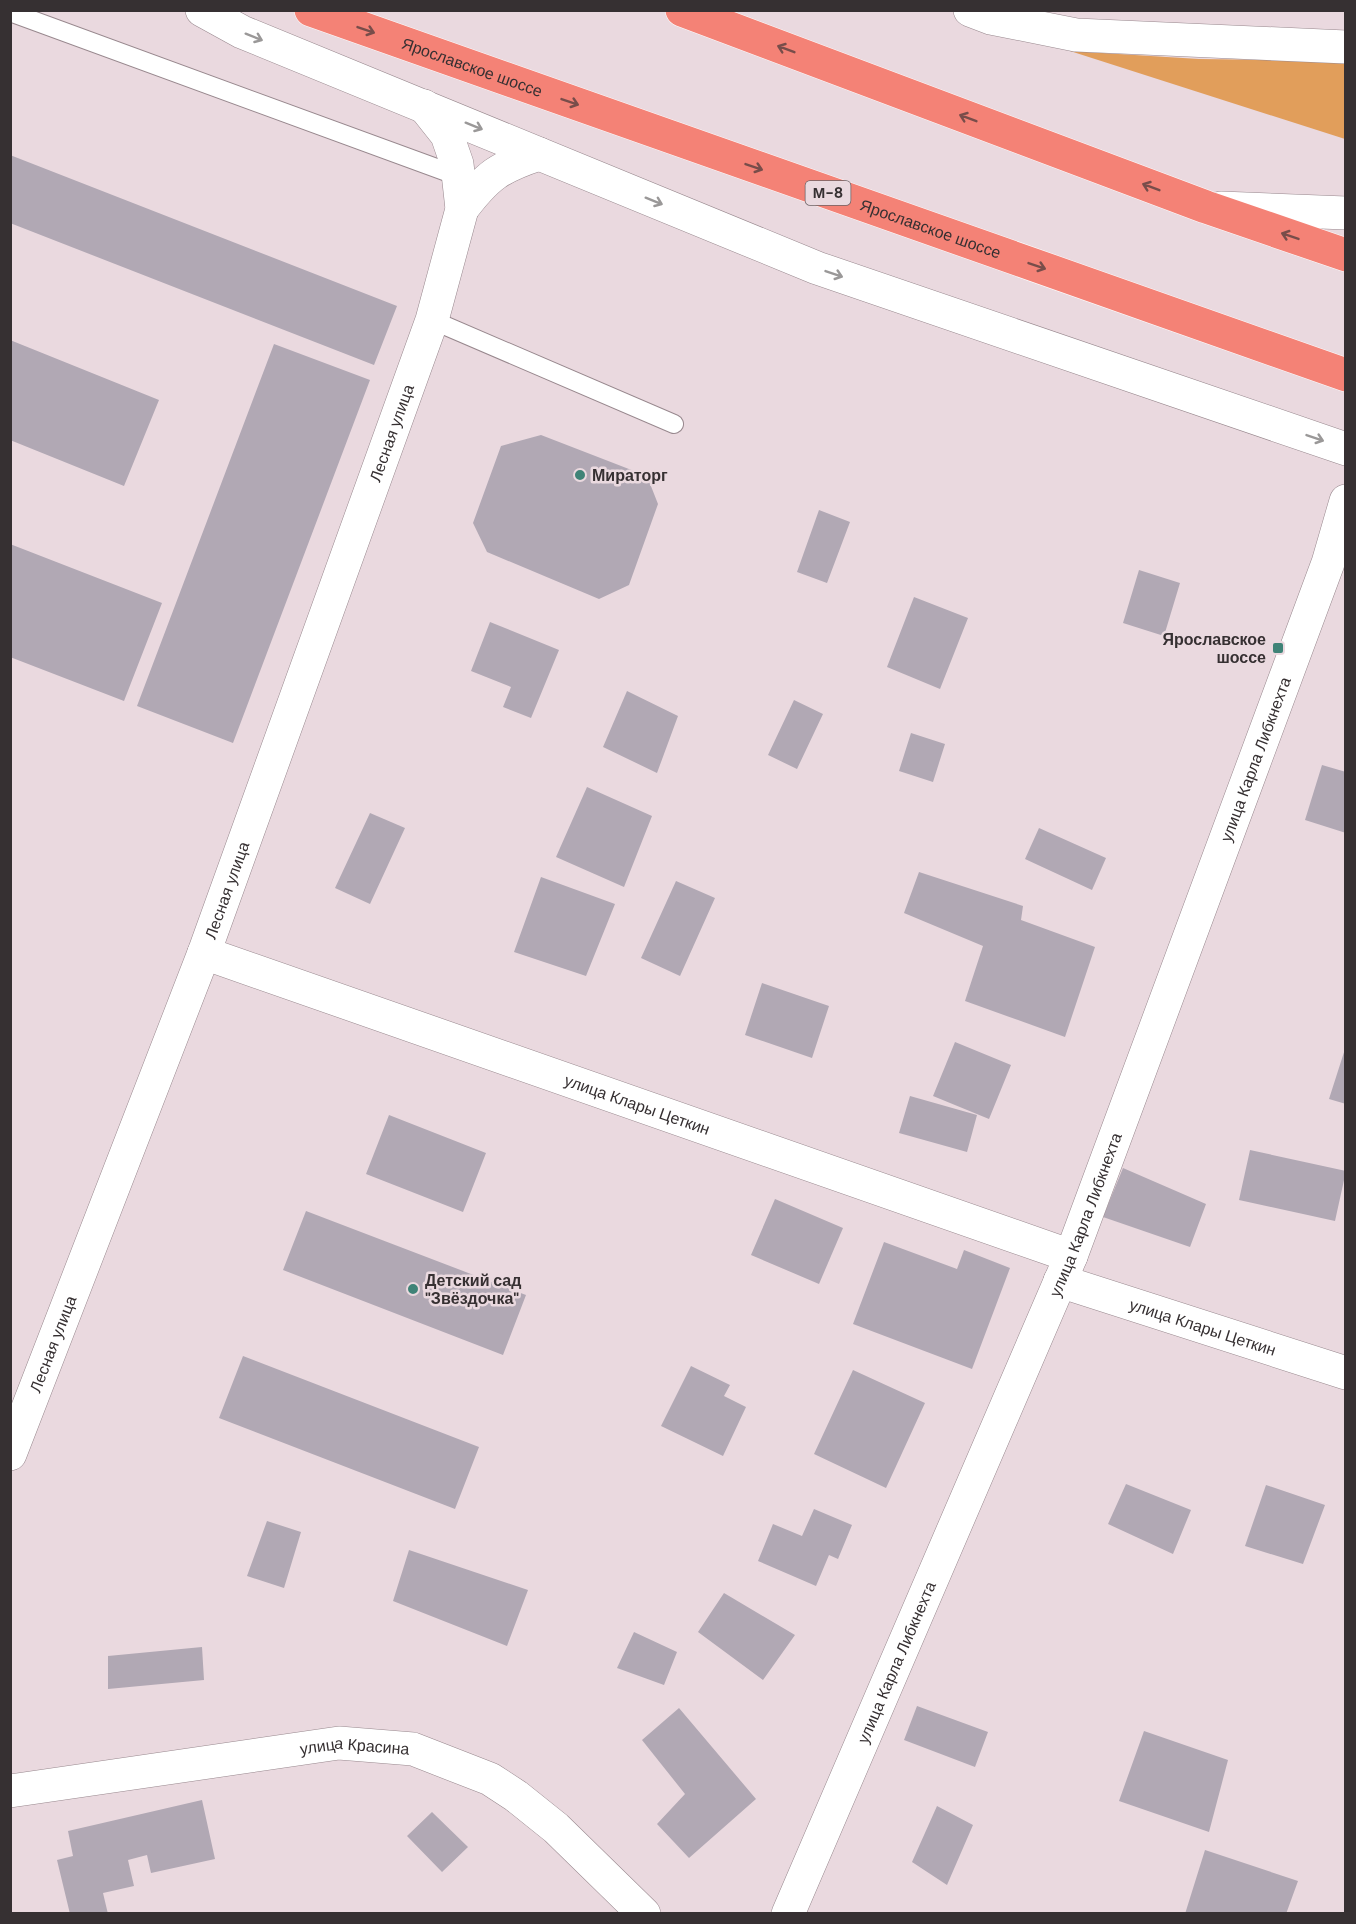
<svg xmlns="http://www.w3.org/2000/svg" width="1356" height="1924" viewBox="0 0 1356 1924" font-family="'DM Sans',sans-serif">
  <style>
    .green { fill: #e19e5b }
    .building { fill: #b1a8b4 }
    .lines { fill: none; stroke-linecap: round; stroke-linejoin: round }
    .service-casing { stroke: #98888e; stroke-width: 20 }
    .minor-casing { stroke: #98888e; stroke-width: 34 }
    .tertiary-casing { stroke: #98888e; stroke-width: 34 }
    .trunk-casing { stroke: #fff; stroke-width: 34 }
    .service { stroke: #fff; stroke-width: 18 }
    .minor { stroke: #fff; stroke-width: 33 }
    .tertiary { stroke: #fff; stroke-width: 33 }
    .trunk { stroke: #f48276; stroke-width: 33 }
    .oneway { stroke: #784d4a }
    .oneway2 { stroke: #9a9898 }
    .poi-dot { fill: #3f8377; stroke: #ead9df; stroke-width: 2 }
    .labels { text-anchor: middle; stroke-width: 5; stroke-linejoin: round; paint-order: stroke }
    .shield { fill: #ead9df; stroke: #6c6366; stroke-width: 1.5 }
    .shield-label { font-size: 15px; font-weight: bold; fill: #363032 }
    .street-label { font-size: 16px; fill: #363032; stroke: #ead9df }
    .poi-label { font-size: 16px; font-weight: bold; fill: #363032; stroke: #ead9df; text-anchor: start }
  </style>
  <rect width="100%" height="100%" fill="#ead9df"/>
  <path class="green" d="M1070 51 1199 59 1345 61V139Z"/>
  <path class="building" d="M10 155 397 306 374 365 10 223Z
    M10 340 159 400 124 486 10 440Z
    M274 344 370 380 233 743 137 706Z
    M541 435 647 476 658 504 629 585 599 599 487 552 473 523 501 446Z
    M819 510 850 522 827 583 797 572Z
    M10 544 162 603 124 701 10 657Z
    M1139 570 1180 583 1164 636 1123 623Z
    M914 597 968 618 940 689 887 667Z
    M490 622 559 650 531 718 503 707 511 687 471 671Z
    M627 691 678 716 657 773 603 747Z
    M794 700 823 714 797 769 768 755Z
    M911 733 945 744 933 782 899 771Z
    M1322 765 1346 772V833L1305 820Z
    M587 787 652 816 624 887 556 857Z
    M370 813 405 828 370 904 335 888Z
    M1039 828 1106 858 1092 890 1025 859Z
    M919 872 1023 906 1021 920 1095 947 1065 1037 965 1001 983 946 904 913Z
    M541 877 615 904 586 976 514 952Z
    M676 881 715 898 680 976 641 958Z
    M762 983 829 1006 812 1058 745 1035Z
    M955 1042 1011 1065 989 1119 933 1096Z
    M1345 1049H1346V1104L1329 1099Z
    M910 1096 977 1115 967 1152 899 1133Z
    M389 1115 486 1153 463 1212 366 1174Z
    M1250 1150 1346 1171 1335 1221 1239 1200Z
    M1123 1168 1206 1204 1190 1247 1103 1217Z
    M775 1199 843 1228 819 1284 751 1255Z
    M306 1211 526 1295 503 1355 283 1270Z
    M884 1242 957 1269 964 1250 1010 1268 972 1369 853 1324Z
    M243 1356 479 1447 455 1509 219 1418Z
    M691 1366 730 1385 724 1396 746 1407 723 1456 661 1426Z
    M853 1370 925 1403 886 1488 814 1454Z
    M1126 1484 1191 1510 1173 1554 1108 1524Z
    M1266 1485 1325 1505 1303 1564 1245 1546Z
    M814 1509 852 1525 838 1559 829 1555 816 1586 758 1561 773 1524 802 1536Z
    M267 1521 301 1532 284 1588 247 1576Z
    M409 1550 528 1590 507 1646 393 1601Z
    M724 1593 795 1635 763 1680 698 1632Z
    M634 1632 677 1652 664 1685 617 1668Z
    M202 1647 204 1680 108 1689V1656Z
    M917 1706 988 1732 975 1767 904 1740Z
    M679 1708 756 1799 689 1858 657 1824 685 1794 642 1740Z
    M1144 1731 1228 1760 1209 1832 1119 1801Z
    M202 1800 215 1859 151 1873 147 1855 128 1860 134 1886 103 1893 108 1914H70L57 1860 73 1856 68 1831Z
    M937 1806 973 1825 947 1885 912 1862Z
    M432 1812 468 1847 442 1872 407 1836Z
    M1205 1850 1298 1881 1286 1914H1185Z"/>
  <g class="lines">
    <defs>
      <path id="service" d="M10 12 458 176
        M432 320 674 424"/>
      <g id="minor">
        <path d="M970 10 991 18 1076 35 1346 47"/>
        <path d="M462 209C487 176 499 167 539 154"/>
        <path id="s1" d="M204 953 1071 1256"/>
        <path id="s2" d="M1060 1281 1346 1373"/>
        <path id="s3" d="M10 1454 204 953 432 320 462 209 457 164 447 135 424 106"/>
        <path id="s4" d="M10 1791 339 1743 413 1749 490 1779 516 1796 556 1828 644 1914"/>
      </g>
      <g id="tertiary">
        <path d="M202 10 242 32 817 268 1346 449"/>
        <path d="M1221 208 1346 213"/>
        <path id="s5" d="M788 1914 1071 1256 1328 563 1346 501"/>
      </g>
      <g id="trunk">
        <path id="s6" d="M311 10 1346 375"/>
        <path d="M682 10 1206 207 1346 255"/>
      </g>
    </defs>
    <use href="#service" class="service-casing"/>
    <use href="#minor" class="minor-casing"/>
    <use href="#tertiary" class="tertiary-casing"/>
    <use href="#trunk" class="trunk-casing"/>
    <use href="#service" class="service"/>
    <use href="#minor" class="minor"/>
    <use href="#tertiary" class="tertiary"/>
    <use href="#trunk" class="trunk"/>
  </g>
  <defs><path id="oneway-shaft" d="M-6 0H5M1.5-3L5.5 0L1.5 3" fill="none" stroke-width="1.6" stroke-linecap="round" stroke-linejoin="round" transform="scale(1.5)"/></defs>
  <g class="oneway">
    <use href="#oneway-shaft" transform="translate(366 30) rotate(19)"/>
    <use href="#oneway-shaft" transform="translate(786 49) rotate(-159)"/>
    <use href="#oneway-shaft" transform="translate(570 102) rotate(19)"/>
    <use href="#oneway-shaft" transform="translate(968 118) rotate(-159)"/>
    <use href="#oneway-shaft" transform="translate(754 167) rotate(19)"/>
    <use href="#oneway-shaft" transform="translate(1151 187) rotate(-159)"/>
    <use href="#oneway-shaft" transform="translate(1290 236) rotate(-161)"/>
    <use href="#oneway-shaft" transform="translate(1037 266) rotate(19)"/>
  </g>
  <g class="oneway2">
    <use href="#oneway-shaft" transform="translate(254 37) rotate(22)"/>
    <use href="#oneway-shaft" transform="translate(474 126) rotate(22)"/>
    <use href="#oneway-shaft" transform="translate(654 201) rotate(22)"/>
    <use href="#oneway-shaft" transform="translate(834 274) rotate(19)"/>
    <use href="#oneway-shaft" transform="translate(1315 438) rotate(19)"/>
  </g>
  <g class="poi-dot">
    <circle cx="580" cy="475" r="6"/>
    <rect x="1272" y="642" width="12" height="12" rx="3"/>
    <circle cx="413" cy="1289" r="6"/>
  </g>
  <g class="labels">
    <rect class="shield" x="805.5" y="181" width="45" height="24" rx="4.5"/>
    <g class="shield-label">
      <text x="828" y="198">М-8</text>
    </g>
    <g class="street-label">
      <text dy="6" stroke="none"><textPath href="#s6" startOffset="171">Ярославское шоссе</textPath></text>
      <text dy="6" stroke="none"><textPath href="#s6" startOffset="657">Ярославское шоссе</textPath></text>
      <text dy="6" stroke="none"><textPath href="#s3" startOffset="1090">Лесная улица</textPath></text>
      <text dy="6" stroke="none"><textPath href="#s5" startOffset="1246">улица Карла Либкнехта</textPath></text>
      <text dy="6" stroke="none"><textPath href="#s3" startOffset="604">Лесная улица</textPath></text>
      <text dy="6" stroke="none"><textPath href="#s1" startOffset="459">улица Клары Цеткин</textPath></text>
      <text dy="6" stroke="none"><textPath href="#s5" startOffset="760">улица Карла Либкнехта</textPath></text>
      <text dy="6" stroke="none"><textPath href="#s2" startOffset="150">улица Клары Цеткин</textPath></text>
      <text dy="6" stroke="none"><textPath href="#s3" startOffset="118">Лесная улица</textPath></text>
      <text dy="6" stroke="none"><textPath href="#s5" startOffset="274">улица Карла Либкнехта</textPath></text>
      <text dy="6" stroke="none"><textPath href="#s4" startOffset="348">улица Красина</textPath></text>
    </g>
    <g class="poi-label">
      <text x="592" y="481">Мираторг</text>
      <text x="1266" y="645" text-anchor="end">Ярославское<tspan x="1266" dy="18">шоссе</tspan></text>
      <text x="425" y="1286">Детский сад<tspan x="425" dy="18">"Звёздочка"</tspan></text>
    </g>
  </g>
  <rect width="1356" height="1924" fill="none" stroke="#363032" stroke-width="24"/>
</svg>
